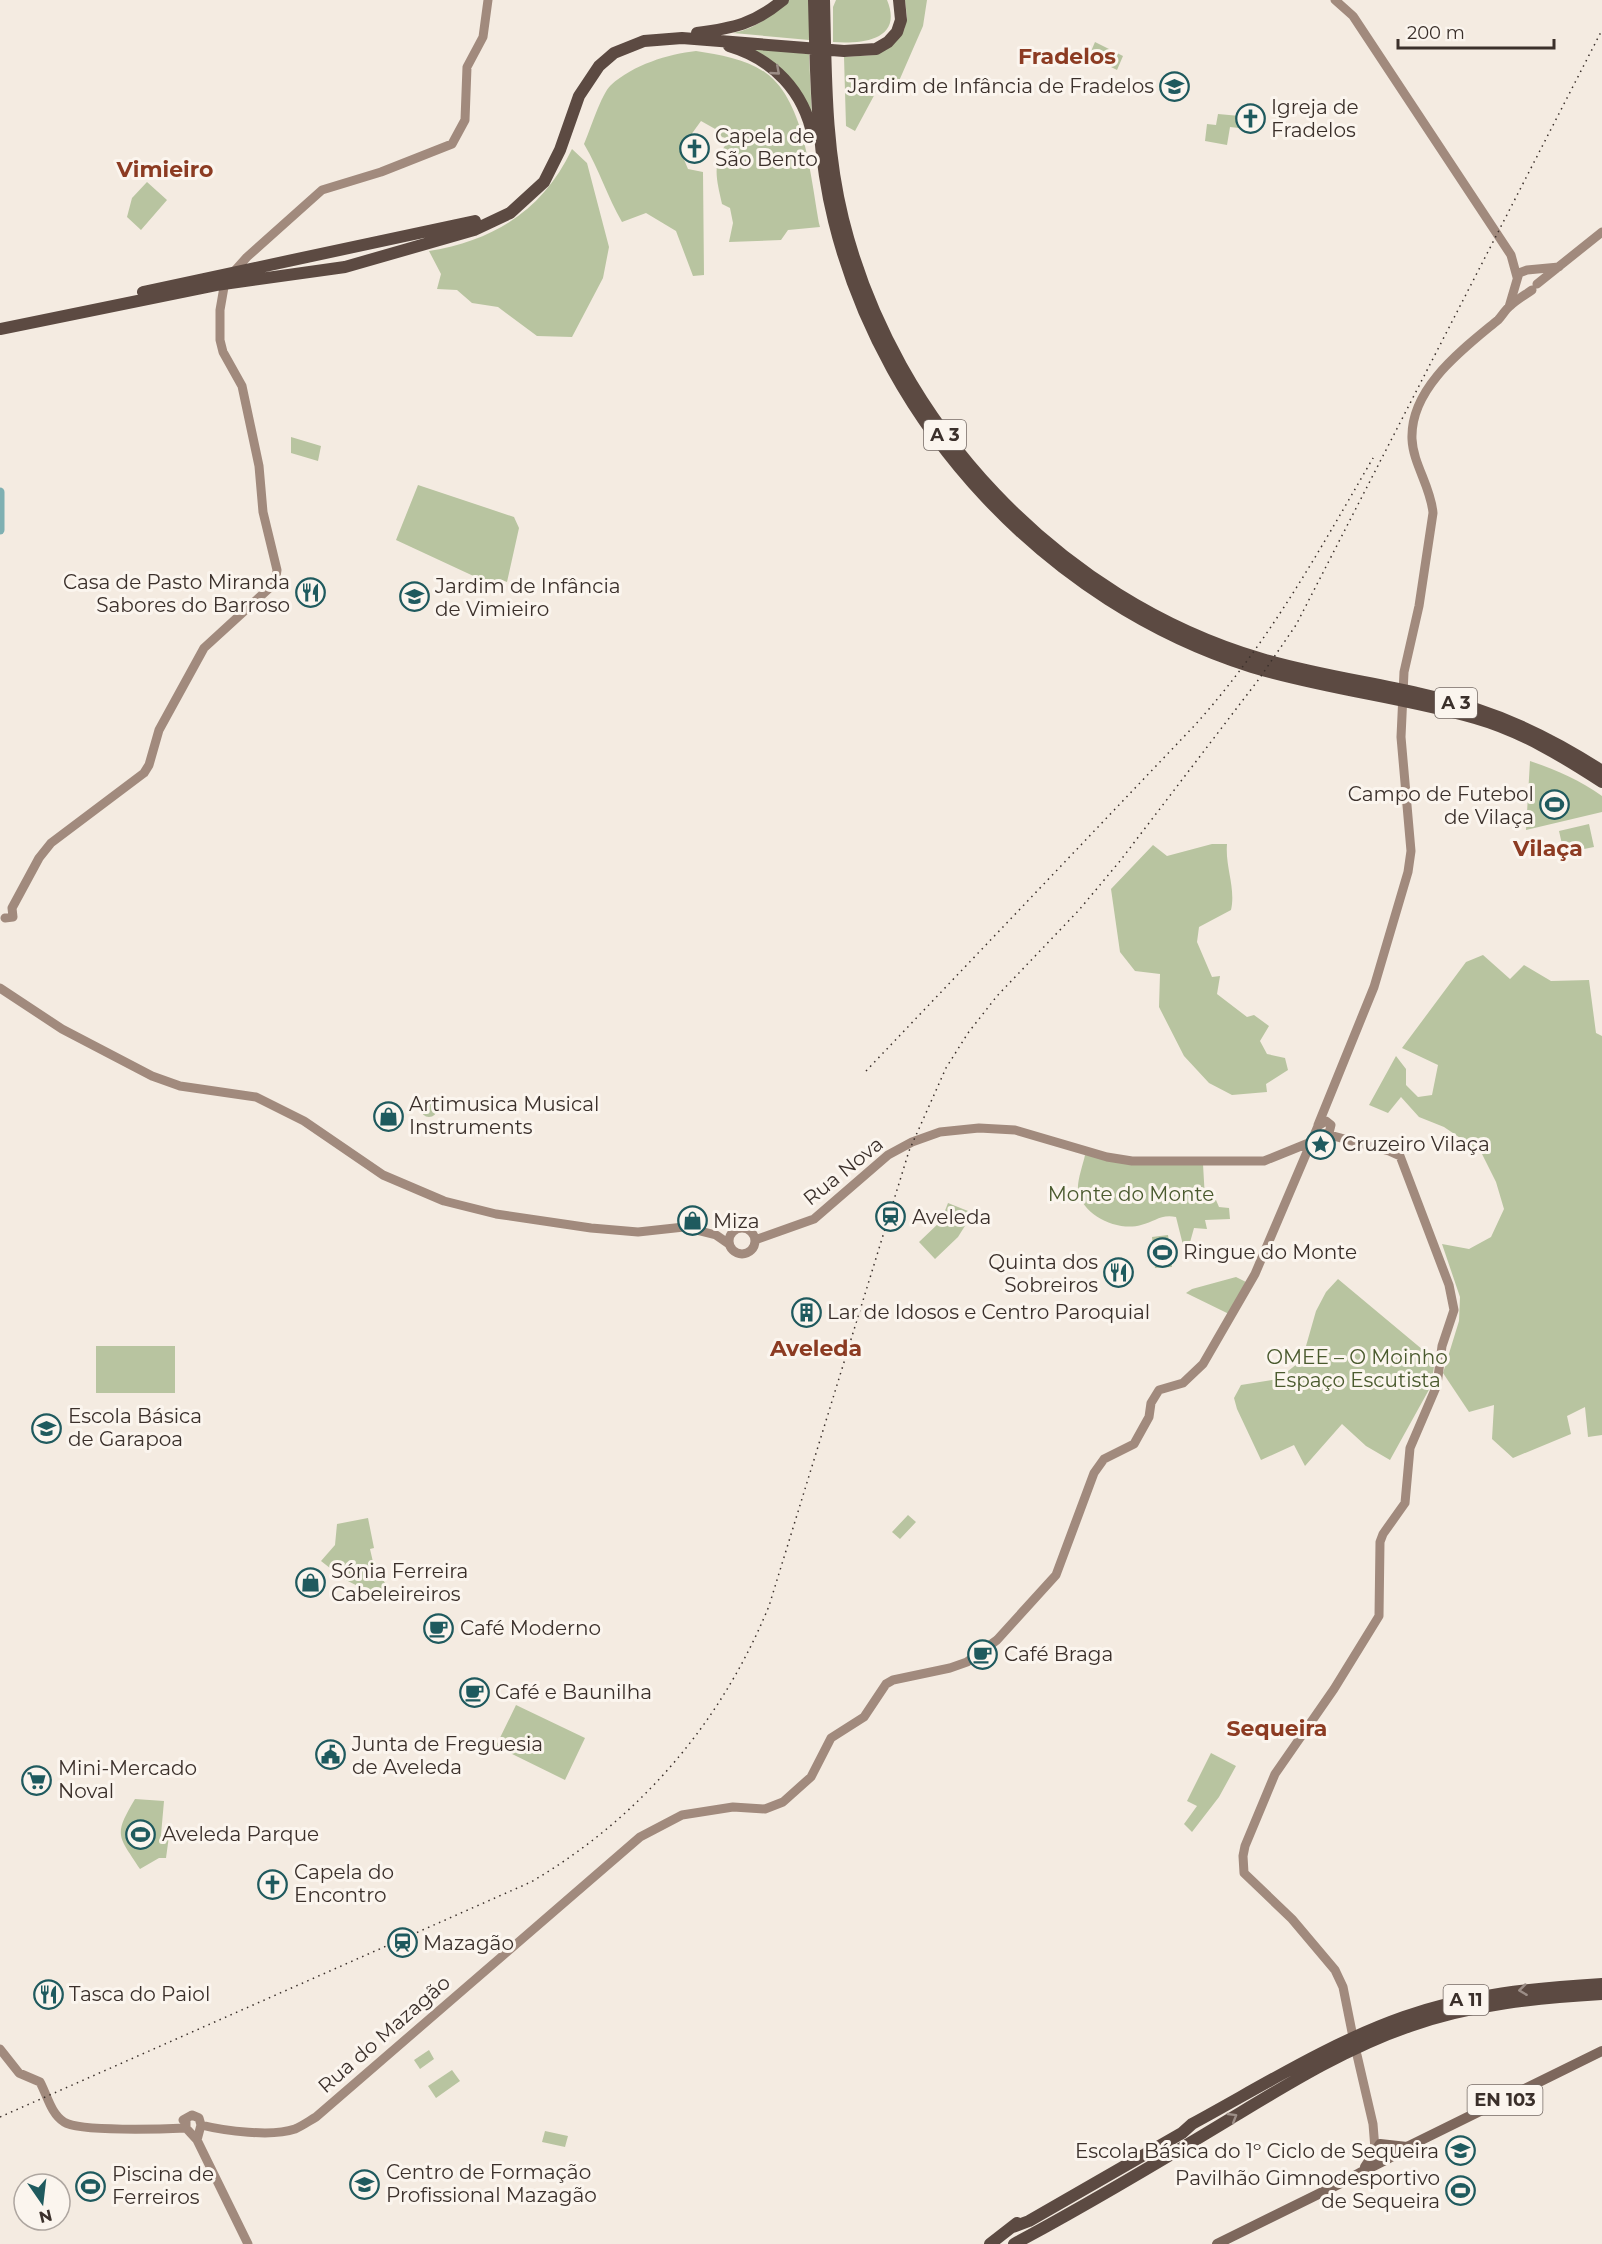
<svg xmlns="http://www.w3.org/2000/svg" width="1602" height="2244" viewBox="0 0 1602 2244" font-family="Montserrat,sans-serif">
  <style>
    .green { fill: #b8c4a0 }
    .water { fill: #7fb0b2 }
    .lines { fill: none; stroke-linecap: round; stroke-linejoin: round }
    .river { stroke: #7fb0b2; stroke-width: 9 }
    .secondary { stroke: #a18a7d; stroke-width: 9 }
    .primary { stroke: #7d675c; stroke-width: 10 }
    .highway { stroke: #5c4a42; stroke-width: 12 }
    .rail { stroke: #3b302b; stroke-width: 1.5; stroke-dasharray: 1.5 4.5; stroke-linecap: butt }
    .oneway { stroke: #9c8e87 }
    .labels { text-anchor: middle; stroke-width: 6; stroke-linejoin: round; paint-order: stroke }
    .shield { fill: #fbf5ee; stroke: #756b66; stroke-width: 1.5 }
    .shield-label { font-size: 18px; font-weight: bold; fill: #3b302b }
    .poi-label { font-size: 20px; fill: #3b302b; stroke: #fbf5ee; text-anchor: start }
    .street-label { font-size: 20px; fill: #3b302b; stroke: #fbf5ee }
    .park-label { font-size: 20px; fill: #4a5a2e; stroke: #fbf5ee }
    .quarter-label { font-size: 22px; font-weight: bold; fill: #8c3b22; stroke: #fbf5ee }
  </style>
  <rect width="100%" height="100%" fill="#f4ebe1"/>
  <path class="green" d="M787 0H809V40L733 33C755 29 772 16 787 0Z
    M836 0H887C904 41 860 44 833 42V7Z
    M905 0H927L923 26 899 81 877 90 855 131 846 126 844 57 875 55 904 30 907 17Z
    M1095 42 1123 56 1117 70 1089 56Z
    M744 47 809 54 812 119 805 101Z
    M696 51C721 55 746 59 766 73 806 102 811 182 820 227L788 230 781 240 729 242 733 223 730 208 722 204C716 177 711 162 730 139L722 137 717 130 701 121 680 150 688 169 703 172 704 275 693 276 676 231 646 213 622 222C607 196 600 171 584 144 590 131 601 94 611 85 633 65 668 54 696 51Z
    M1218 114 1240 116 1239 128 1230 127 1227 145 1205 141 1207 124 1216 125Z
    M572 149 587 163 609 247 603 278 572 337 537 336 498 307 472 303 457 290 437 289 441 274 429 251C495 240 543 210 572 149Z
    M147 182 167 200 141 230 127 217 132 198Z
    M291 437 321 446 318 461 291 453Z
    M418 485 514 517 519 528 507 582 502 580 495 586 396 540Z
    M1530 761C1556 770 1580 780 1602 796V812L1526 830Z
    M1589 824 1594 847 1564 853 1559 831Z
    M1212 844H1227C1225 867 1236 888 1231 910L1199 927 1197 942 1212 977 1220 976 1217 994 1247 1017 1254 1015 1269 1026 1260 1041 1267 1054 1285 1058 1288 1070 1266 1084 1267 1092 1232 1095 1209 1083 1184 1056 1159 1007 1160 974 1135 971 1120 952 1111 889 1153 845 1167 856Z
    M1483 955 1510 979 1524 965 1551 981 1589 980 1596 1033 1602 1036V1435L1588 1437 1585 1407 1567 1416 1571 1434 1513 1458 1492 1439 1494 1405 1469 1412 1443 1373 1459 1321 1460 1297 1442 1244 1469 1249 1491 1237 1504 1209 1496 1182 1481 1152 1444 1127 1419 1117 1401 1097 1388 1113 1369 1105 1396 1056 1406 1069V1085L1418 1097 1432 1095 1438 1065 1402 1048 1466 962Z
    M421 1109a8 8 0 1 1 16 0a8 8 0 1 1-16 0Z
    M1085 1155 1203 1164 1205 1199 1216 1200 1219 1207 1229 1208 1230 1219 1205 1220 1207 1229 1194 1228 1189 1246 1183 1245 1176 1217C1160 1214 1155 1222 1141 1225 1118 1232 1082 1215 1078 1191 1077 1180 1083 1165 1085 1155Z
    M948 1203 973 1213 958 1237 935 1259 919 1242 941 1221Z
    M1168 1235 1172 1267 1155 1268 1152 1237Z
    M1236 1277 1246 1282 1229 1314 1186 1293 1192 1289Z
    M1338 1279 1435 1360 1431 1386 1390 1460 1366 1446 1342 1424 1305 1466 1294 1445 1261 1460 1237 1409 1234 1398 1241 1385 1278 1379 1302 1360 1316 1311 1326 1292Z
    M96 1346H175V1393H96Z
    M908 1515 916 1522 900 1539 892 1532Z
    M368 1518 374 1548 370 1549 373 1562 390 1592 379 1597 344 1579 321 1561 335 1545 337 1524Z
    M516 1705 585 1738 565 1780 496 1746Z
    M1211 1753 1236 1766 1219 1797 1192 1832 1184 1824 1197 1806 1187 1801Z
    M135 1799 164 1801 161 1835 169 1836 166 1858H159L140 1869C118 1835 113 1836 135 1799Z
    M429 2050 434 2059 420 2069 414 2060Z
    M452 2070 460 2081 436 2098 428 2086Z
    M545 2131 568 2136 565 2147 542 2142Z"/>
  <path class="water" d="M81 2181H102L101 2192 81 2191Z"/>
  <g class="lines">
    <path class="river" d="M0 492V530"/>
    <path class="secondary" d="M1335 0 1353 16 1511 255 1517 277
      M1537 284 1602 232
      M1509 307 1519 273 1527 270 1559 267
      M12 908 39 858 51 843 144 773 149 765 159 730 204 648 275 583 277 570 263 512 259 466 242 386 223 352 220 340V310L224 287 230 276 247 257 322 190 381 172 452 144 465 120 467 67 483 37 488 0
      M5 918 13 917 12 908
      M0 988 62 1029 152 1076 180 1086 256 1097 304 1121 383 1175 444 1201 496 1214 591 1228 638 1232 684 1227 716 1235 729 1244
      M1318 1125 1374 987 1408 872 1411 851 1401 737 1404 672 1419 606 1433 513C1431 487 1413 464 1412 439 1410 388 1463 349 1498 320 1502 316 1505 310 1510 306 1516 300 1525 295 1532 290
      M1318 1126 1326 1121 1331 1125 1329 1133 1323 1134
      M1326 1134 1389 1151 1400 1156 1449 1285 1454 1310 1442 1346 1437 1385 1410 1448 1405 1503 1383 1534 1380 1542 1379 1616 1334 1689 1275 1774 1245 1846 1243 1856 1244 1873 1292 1919 1335 1970 1343 1987 1352 2032
      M729 1241a13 13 0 1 1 26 0a13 13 0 1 1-26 0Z
      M755 1240 814 1219 888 1155 912 1142 940 1132 979 1128 1015 1130 1107 1157 1132 1161H1264L1311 1142
      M0 2049 19 2073 40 2082C47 2095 51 2114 64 2122 79 2132 164 2129 186 2128
      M1357 2055 1373 2124 1375 2149
      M186 2119V2128L197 2140 248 2244
      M183 2120 192 2115 199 2118 201 2125 197 2140
      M201 2125C225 2131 272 2137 295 2129 302 2126 309 2121 316 2117L640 1837 682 1815 733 1807 765 1809 783 1802 811 1777 831 1738 864 1717 886 1684 893 1680 950 1668 967 1662 997 1640 1056 1575 1094 1473 1104 1459 1134 1444 1149 1417 1151 1403 1159 1390 1183 1383 1203 1364 1255 1274 1318 1126"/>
    <path class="primary" d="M1365 2167 1380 2144 1407 2147
      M1217 2244 1351 2178C1370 2166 1390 2160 1407 2147L1602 2051"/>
    <path class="highway" d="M814 0C816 74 816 149 834 221 885 428 1049 603 1252 667 1325 689 1402 697 1475 718 1521 731 1562 756 1602 782
      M824 0C826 74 825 147 843 219 894 424 1058 599 1262 659 1333 680 1407 686 1476 709 1522 724 1562 745 1602 771
      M697 33C734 28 754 24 783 0
      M729 46C773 59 804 91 813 137
      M143 292 475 221
      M0 329 216 285 345 267 474 230 510 213 544 182 560 150 579 96 599 66 614 53 644 41 682 38 844 51 876 49 888 42 897 32 901 20 899 0
      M1013 2227 1029 2221 1182 2133 1192 2124C1262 2086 1330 2043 1404 2017 1468 1994 1535 1988 1602 1984
      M990 2244 1017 2223
      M1014 2244C1087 2205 1159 2162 1230 2119 1288 2084 1346 2048 1410 2026 1472 2004 1537 1998 1602 1994"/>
    <path class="rail" d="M866 1071 1195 725C1268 644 1319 551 1373 458
      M0 2117 531 1882C640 1818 721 1723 769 1606L909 1151 946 1068 968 1033 997 996 1079 910 1120 861 1259 679 1296 625 1602 30"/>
  </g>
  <defs><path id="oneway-chevron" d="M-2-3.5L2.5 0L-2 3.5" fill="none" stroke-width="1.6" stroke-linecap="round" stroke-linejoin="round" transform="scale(1.5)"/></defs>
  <g class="oneway">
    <use href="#oneway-chevron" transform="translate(776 71) rotate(41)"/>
    <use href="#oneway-chevron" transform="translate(1523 1990) rotate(173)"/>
    <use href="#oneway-chevron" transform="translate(1233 2117) rotate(-31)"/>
  </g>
  <defs>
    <symbol id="school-ring" viewBox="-11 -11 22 22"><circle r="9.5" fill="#fbf5ee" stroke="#1f5a5e" stroke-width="1.5"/><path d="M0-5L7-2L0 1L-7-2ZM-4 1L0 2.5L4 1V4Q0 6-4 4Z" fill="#1f5a5e"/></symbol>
    <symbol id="church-ring" viewBox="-11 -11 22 22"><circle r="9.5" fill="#fbf5ee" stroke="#1f5a5e" stroke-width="1.5"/><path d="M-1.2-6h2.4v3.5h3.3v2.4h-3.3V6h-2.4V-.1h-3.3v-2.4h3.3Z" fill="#1f5a5e"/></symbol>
    <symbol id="restaurant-ring" viewBox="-11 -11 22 22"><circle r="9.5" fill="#fbf5ee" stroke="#1f5a5e" stroke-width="1.5"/><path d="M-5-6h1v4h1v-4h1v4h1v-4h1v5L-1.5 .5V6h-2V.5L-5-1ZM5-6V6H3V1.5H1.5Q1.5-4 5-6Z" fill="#1f5a5e"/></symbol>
    <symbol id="stadium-ring" viewBox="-11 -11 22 22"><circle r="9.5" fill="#fbf5ee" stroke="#1f5a5e" stroke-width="1.5"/><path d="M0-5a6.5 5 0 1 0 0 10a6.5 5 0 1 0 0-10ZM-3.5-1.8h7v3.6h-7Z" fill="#1f5a5e"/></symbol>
    <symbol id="shop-ring" viewBox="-11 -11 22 22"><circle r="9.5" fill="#fbf5ee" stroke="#1f5a5e" stroke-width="1.5"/><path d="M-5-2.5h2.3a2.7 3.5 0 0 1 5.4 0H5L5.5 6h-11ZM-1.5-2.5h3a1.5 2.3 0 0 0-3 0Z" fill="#1f5a5e"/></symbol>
    <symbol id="sight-ring" viewBox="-11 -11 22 22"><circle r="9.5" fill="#fbf5ee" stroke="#1f5a5e" stroke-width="1.5"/><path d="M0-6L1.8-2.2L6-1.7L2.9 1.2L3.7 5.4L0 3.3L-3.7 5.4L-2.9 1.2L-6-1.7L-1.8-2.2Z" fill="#1f5a5e"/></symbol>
    <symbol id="station-ring" viewBox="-11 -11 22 22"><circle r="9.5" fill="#fbf5ee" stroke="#1f5a5e" stroke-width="1.5"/><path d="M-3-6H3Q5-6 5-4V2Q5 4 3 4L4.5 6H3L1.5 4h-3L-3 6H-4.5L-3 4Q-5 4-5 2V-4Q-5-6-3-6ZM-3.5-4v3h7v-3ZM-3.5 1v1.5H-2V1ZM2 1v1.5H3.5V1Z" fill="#1f5a5e"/></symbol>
    <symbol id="building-ring" viewBox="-11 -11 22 22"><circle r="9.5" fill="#fbf5ee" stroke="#1f5a5e" stroke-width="1.5"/><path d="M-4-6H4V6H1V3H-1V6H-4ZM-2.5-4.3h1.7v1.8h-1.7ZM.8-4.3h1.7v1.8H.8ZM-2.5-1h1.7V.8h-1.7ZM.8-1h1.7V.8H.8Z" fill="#1f5a5e"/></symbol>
    <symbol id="cafe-ring" viewBox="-11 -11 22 22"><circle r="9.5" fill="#fbf5ee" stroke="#1f5a5e" stroke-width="1.5"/><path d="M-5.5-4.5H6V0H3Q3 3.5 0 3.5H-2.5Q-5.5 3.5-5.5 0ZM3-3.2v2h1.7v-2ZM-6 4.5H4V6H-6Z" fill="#1f5a5e"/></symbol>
    <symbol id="civic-ring" viewBox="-11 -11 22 22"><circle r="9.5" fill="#fbf5ee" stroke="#1f5a5e" stroke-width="1.5"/><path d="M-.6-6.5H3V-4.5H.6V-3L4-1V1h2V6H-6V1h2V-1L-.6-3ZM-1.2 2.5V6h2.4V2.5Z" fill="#1f5a5e"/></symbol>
    <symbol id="supermarket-ring" viewBox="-11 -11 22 22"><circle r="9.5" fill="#fbf5ee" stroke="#1f5a5e" stroke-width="1.5"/><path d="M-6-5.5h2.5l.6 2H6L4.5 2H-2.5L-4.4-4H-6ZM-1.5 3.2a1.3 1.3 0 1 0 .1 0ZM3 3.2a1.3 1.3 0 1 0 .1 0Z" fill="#1f5a5e"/></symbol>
    <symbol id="university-ring" viewBox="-11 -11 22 22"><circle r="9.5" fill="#fbf5ee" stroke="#1f5a5e" stroke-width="1.5"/><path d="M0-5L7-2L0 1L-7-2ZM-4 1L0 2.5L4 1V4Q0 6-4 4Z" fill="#1f5a5e"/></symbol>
  </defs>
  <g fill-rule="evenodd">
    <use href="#school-ring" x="1158" y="70" width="33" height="33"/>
    <use href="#church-ring" x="1234" y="102" width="33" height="33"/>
    <use href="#church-ring" x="678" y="132" width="33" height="33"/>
    <use href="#restaurant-ring" x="294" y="576" width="33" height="33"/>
    <use href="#school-ring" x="398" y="580" width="33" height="33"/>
    <use href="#stadium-ring" x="1538" y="788" width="33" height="33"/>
    <use href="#shop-ring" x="372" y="1100" width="33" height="33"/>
    <use href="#sight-ring" x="1304" y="1128" width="33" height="33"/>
    <use href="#station-ring" x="874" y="1200" width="33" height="33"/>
    <use href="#shop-ring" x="676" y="1204" width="33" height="33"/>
    <use href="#stadium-ring" x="1146" y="1236" width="33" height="33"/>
    <use href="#restaurant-ring" x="1102" y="1256" width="33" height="33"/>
    <use href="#building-ring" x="790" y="1296" width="33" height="33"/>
    <use href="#school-ring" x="30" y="1412" width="33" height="33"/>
    <use href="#shop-ring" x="294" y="1566" width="33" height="33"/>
    <use href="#cafe-ring" x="422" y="1612" width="33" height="33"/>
    <use href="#cafe-ring" x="966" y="1638" width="33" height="33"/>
    <use href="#cafe-ring" x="458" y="1676" width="33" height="33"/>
    <use href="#civic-ring" x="314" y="1738" width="33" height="33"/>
    <use href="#supermarket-ring" x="20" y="1764" width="33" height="33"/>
    <use href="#stadium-ring" x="124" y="1818" width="33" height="33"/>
    <use href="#church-ring" x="256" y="1868" width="33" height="33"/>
    <use href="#station-ring" x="386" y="1926" width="33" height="33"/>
    <use href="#restaurant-ring" x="32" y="1978" width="33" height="33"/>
    <use href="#school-ring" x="1444" y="2134" width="33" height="33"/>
    <use href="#university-ring" x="348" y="2168" width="33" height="33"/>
    <use href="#stadium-ring" x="74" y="2170" width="33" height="33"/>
    <use href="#stadium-ring" x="1444" y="2174" width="33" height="33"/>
  </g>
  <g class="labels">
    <g class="shield">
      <rect x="924" y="420" width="42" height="30" rx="4.5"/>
      <rect x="1435" y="688" width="42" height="30" rx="4.5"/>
      <rect x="1443.5" y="1985" width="45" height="30" rx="4.5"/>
      <rect x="1467.5" y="2085" width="75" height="30" rx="4.5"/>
    </g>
    <g class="shield-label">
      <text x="945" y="441">A 3</text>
      <text x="1456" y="709">A 3</text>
      <text x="1466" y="2006">A 11</text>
      <text x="1505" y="2106">EN 103</text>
    </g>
    <g class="poi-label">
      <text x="1154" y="93" text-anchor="end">Jardim de Infância de Fradelos</text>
      <text x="1271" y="114">Igreja de<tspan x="1271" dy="23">Fradelos</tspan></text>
      <text x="715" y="143">Capela de<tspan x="715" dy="23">São Bento</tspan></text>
      <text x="290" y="589" text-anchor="end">Casa de Pasto Miranda<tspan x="290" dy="23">Sabores do Barroso</tspan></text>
      <text x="435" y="593">Jardim de Infância<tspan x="435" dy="23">de Vimieiro</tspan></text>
      <text x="1534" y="801" text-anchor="end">Campo de Futebol<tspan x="1534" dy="23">de Vilaça</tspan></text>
      <text x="409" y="1111">Artimusica Musical<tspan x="409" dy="23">Instruments</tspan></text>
      <text x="1342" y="1151">Cruzeiro Vilaça</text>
      <text x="912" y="1224">Aveleda</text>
      <text x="713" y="1228">Miza</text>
      <text x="1183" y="1259">Ringue do Monte</text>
      <text x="1098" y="1269" text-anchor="end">Quinta dos<tspan x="1098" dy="23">Sobreiros</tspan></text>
      <text x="827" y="1319">Lar de Idosos e Centro Paroquial</text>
      <text x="68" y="1423">Escola Básica<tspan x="68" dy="23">de Garapoa</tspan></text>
      <text x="331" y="1578">Sónia Ferreira<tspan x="331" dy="23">Cabeleireiros</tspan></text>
      <text x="460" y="1635">Café Moderno</text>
      <text x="1004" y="1661">Café Braga</text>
      <text x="495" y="1699">Café e Baunilha</text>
      <text x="352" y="1751">Junta de Freguesia<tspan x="352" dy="23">de Aveleda</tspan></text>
      <text x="58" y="1775">Mini-Mercado<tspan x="58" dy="23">Noval</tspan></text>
      <text x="162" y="1841">Aveleda Parque</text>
      <text x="294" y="1879">Capela do<tspan x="294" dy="23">Encontro</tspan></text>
      <text x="423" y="1950">Mazagão</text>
      <text x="69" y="2001">Tasca do Paiol</text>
      <text x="1439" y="2158" text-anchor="end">Escola Básica do 1º Ciclo de Sequeira</text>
      <text x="386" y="2179">Centro de Formação<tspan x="386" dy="23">Profissional Mazagão</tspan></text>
      <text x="112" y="2181">Piscina de<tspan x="112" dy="23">Ferreiros</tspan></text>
      <text x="1440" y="2185" text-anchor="end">Pavilhão Gimnodesportivo<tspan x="1440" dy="23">de Sequeira</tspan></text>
    </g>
    <g class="street-label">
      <text transform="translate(843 1171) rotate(-39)" y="7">Rua Nova</text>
      <text transform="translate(384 2034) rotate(-41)" y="7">Rua do Mazagão</text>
    </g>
    <g class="park-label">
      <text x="1131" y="1201">Monte do Monte</text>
      <text x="1357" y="1364">OMEE – O Moinho<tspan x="1357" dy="23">Espaço Escutista</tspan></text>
    </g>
    <g class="quarter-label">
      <text x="1067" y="64">Fradelos</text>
      <text x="165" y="177">Vimieiro</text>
      <text x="1548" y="856">Vilaça</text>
      <text x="816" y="1356">Aveleda</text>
      <text x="1277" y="1736">Sequeira</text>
    </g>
  </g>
  <g transform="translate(42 2202) rotate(166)"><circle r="28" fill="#fbf5ee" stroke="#aea6a0" stroke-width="1.5"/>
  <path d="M0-4.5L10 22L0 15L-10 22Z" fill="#1f5a5e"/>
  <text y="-9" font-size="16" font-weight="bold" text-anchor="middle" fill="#3b302b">N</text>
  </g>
  <path d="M1398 39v9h156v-9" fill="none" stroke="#3b302b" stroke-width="3"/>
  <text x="1407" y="39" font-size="18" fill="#3b302b" stroke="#fbf5ee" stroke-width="4.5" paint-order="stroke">200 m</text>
</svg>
